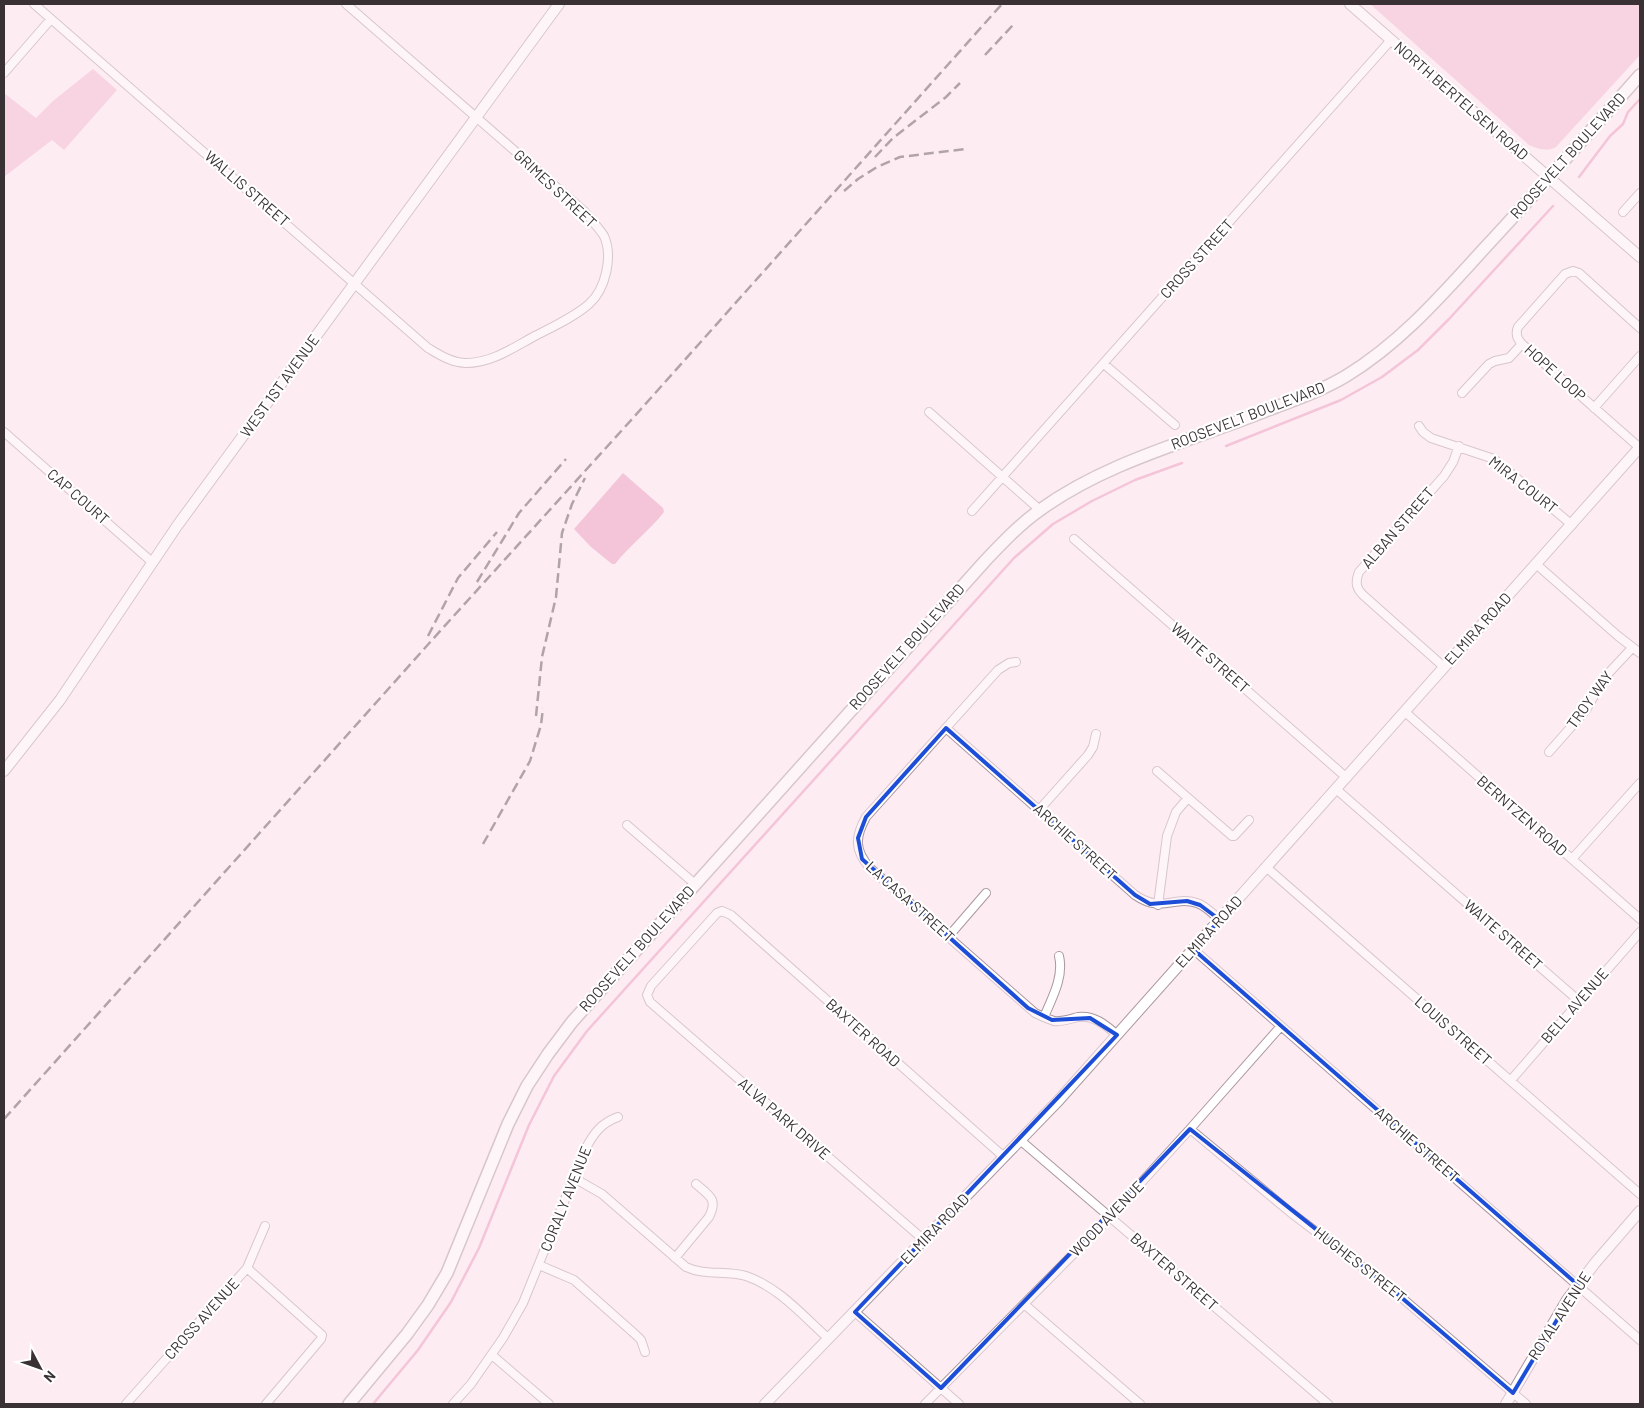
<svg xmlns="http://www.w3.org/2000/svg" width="1644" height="1408" viewBox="0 0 1644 1408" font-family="Barlow,sans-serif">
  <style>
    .green { fill: #f2b5ce }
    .water { fill: #e893b8 }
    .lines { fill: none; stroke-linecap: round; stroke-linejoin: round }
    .stream { stroke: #e893b8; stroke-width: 2.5 }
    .minor-casing { stroke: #ab979f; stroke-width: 10 }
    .tertiary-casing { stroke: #ab979f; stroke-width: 12 }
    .secondary-casing { stroke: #ab979f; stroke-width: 14 }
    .minor { stroke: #fff; stroke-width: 8 }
    .tertiary { stroke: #fff; stroke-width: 10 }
    .secondary { stroke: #fff; stroke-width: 11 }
    .rail { stroke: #564c50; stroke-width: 2.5; stroke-dasharray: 10 5; stroke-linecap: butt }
    .marked { fill: none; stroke: #1d4ed8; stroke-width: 4; stroke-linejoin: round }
    .labels { text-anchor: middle; stroke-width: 4.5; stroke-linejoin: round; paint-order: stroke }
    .street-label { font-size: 15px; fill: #393134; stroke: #fff }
  </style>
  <rect width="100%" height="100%" fill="#feecf3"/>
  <path class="green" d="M1370 4H1640V55L1556 147C1548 152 1537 149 1529 145Z
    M93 69 117 90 64 150 52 140 4 177V93L36 118 53 101Z"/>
  <path class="water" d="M623 473 663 508 664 512C649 531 630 545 615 564H612L591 547 574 529Z"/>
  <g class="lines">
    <path class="stream" d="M1579 177 1610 136 1623 124 1628 112 1640 99
      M1226 446 1341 400 1382 377 1418 350 1449 319 1553 206
      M373 1404 418 1350 451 1302 479 1248 529 1125 554 1076 587 1031 1014 558 1053 524 1092 501 1135 480 1182 463"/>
    <defs>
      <path id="minor" d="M34 4 428 348C440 355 452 363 466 363 491 363 513 348 533 337 552 327 573 318 589 304 606 289 613 256 604 236 599 228 591 220 585 212L346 4
        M4 73 51 19
        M1623 212 1640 193
        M1104 364 1175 425
        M1462 393 1489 364 1495 361 1509 358 1522 344
        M1594 408 1640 356
        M929 412 1040 510
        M1419 426 1423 432 1431 438 1494 459 1572 525
        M4 432 152 562
        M1640 448 1522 344C1517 339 1515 334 1518 327L1565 274 1573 271 1579 273 1640 328
        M972 511 1391 40
        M1074 539 1347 778
        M1536 564 1618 636 1640 653
        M1016 662 1009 663 998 670 866 817C855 837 854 850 870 868L1035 1013C1041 1016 1048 1019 1054 1021 1062 1022 1070 1019 1078 1017 1094 1015 1106 1025 1117 1035
        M1444 667 1363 595C1356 588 1355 582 1359 572L1444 476 1453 462 1459 446
        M1405 712 1640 919
        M946 728 1135 895C1163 914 1173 895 1197 903 1206 906 1213 914 1220 920
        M1549 752 1586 710 1604 678 1632 648
        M1157 771 1232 836H1234L1249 820
        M1336 789 1579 1001
        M1039 810 1088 755 1093 747 1096 734
        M627 825 695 884
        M1572 859 1640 783
        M1266 867 1640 1194
        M1158 905 1167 836 1176 812 1188 798
        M948 937 986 893
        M1193 949 1640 1340
        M1044 1017C1052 998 1064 977 1059 956
        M1511 1080 1640 932
        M1190 1129 1290 1212 1395 1292 1526 1404
        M1020 1140 1328 1404
        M574 1178 602 1194 686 1267C705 1276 726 1270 746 1276 779 1287 804 1317 829 1339
        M924 1240 650 1002 647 995 651 986 717 913 722 911 731 915 1004 1157
        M675 1258 709 1217C718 1199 710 1196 696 1184
        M539 1265 574 1280 636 1335 641 1340 645 1352
        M247 1268 322 1335 321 1339 266 1404
        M1024 1304 1140 1404
        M855 1312 959 1404
        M492 1355 549 1404
        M126 1404 247 1268 265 1226
        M453 1404 471 1384 503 1338 523 1303 585 1150C593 1134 601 1123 618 1117
        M925 1404 1110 1217 1190 1129 1281 1026"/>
      <path id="tertiary" d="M1350 4 1640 257
        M4 771 60 700 177 526 559 4
        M765 1404 1059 1100 1640 447
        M1506 1404 1567 1300 1595 1263 1640 1211"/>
      <path id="secondary" d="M349 1404 407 1334 428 1305 447 1273 508 1124 527 1086 548 1054 572 1022 985 561C1002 543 1020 524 1040 510 1102 465 1179 444 1250 417 1282 404 1316 394 1346 376 1399 344 1440 297 1481 252 1535 194 1588 134 1640 75"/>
    </defs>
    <use href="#minor" class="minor-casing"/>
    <use href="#tertiary" class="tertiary-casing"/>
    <use href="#secondary" class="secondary-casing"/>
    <use href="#minor" class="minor"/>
    <use href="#tertiary" class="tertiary"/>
    <use href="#secondary" class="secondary"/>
    <path class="rail" d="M985 55 1013 25
      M875 157 893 138 946 97 960 83
      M844 191 858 179 877 167 900 157 965 149
      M477 582 519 513 566 459
      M428 636 458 578 497 532
      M536 716 542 657 556 597 562 533 572 504 585 478
      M483 844 530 761 541 725 543 708
      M4 1119 441 630 633 418 1002 4"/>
  </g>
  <path d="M0 0H1644V1408H0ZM946 728 1135 895 1150 904 1187 901 1200 905 1220 920 1193 949 1578 1285 1513 1393 1395 1292 1190 1129 941 1388 855 1312 1117 1035 1090 1018 1052 1020 1028 1008 862 859 858 838 866 817Z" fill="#feecf3" fill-opacity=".55" fill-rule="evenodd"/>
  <path class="marked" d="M946 728 1135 895 1150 904 1187 901 1200 905 1220 920 1193 949 1578 1285 1513 1393 1395 1292 1190 1129 941 1388 855 1312 1117 1035 1090 1018 1052 1020 1028 1008 862 859 858 838 866 817Z"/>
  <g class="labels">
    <g class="street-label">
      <text transform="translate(1461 101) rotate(41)" y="5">NORTH BERTELSEN ROAD</text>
      <text transform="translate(1568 156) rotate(-48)" y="5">ROOSEVELT BOULEVARD</text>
      <text transform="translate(247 189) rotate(41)" y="5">WALLIS STREET</text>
      <text transform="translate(555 189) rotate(43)" y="5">GRIMES STREET</text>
      <text transform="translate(1197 259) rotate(-48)" y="5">CROSS STREET</text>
      <text transform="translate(1555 373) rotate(42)" y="5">HOPE LOOP</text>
      <text transform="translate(280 386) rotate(-54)" y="5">WEST 1ST AVENUE</text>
      <text transform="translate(1248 416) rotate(-21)" y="5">ROOSEVELT BOULEVARD</text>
      <text transform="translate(1523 485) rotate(38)" y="5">MIRA COURT</text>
      <text transform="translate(78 497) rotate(41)" y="5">CAP COURT</text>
      <text transform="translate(1398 528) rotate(-49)" y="5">ALBAN STREET</text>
      <text transform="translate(1478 629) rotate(-48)" y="5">ELMIRA ROAD</text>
      <text transform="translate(907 647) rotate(-48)" y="5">ROOSEVELT BOULEVARD</text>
      <text transform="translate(1210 658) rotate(41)" y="5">WAITE STREET</text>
      <text transform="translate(1590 700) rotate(-54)" y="5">TROY WAY</text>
      <text transform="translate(1522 816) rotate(41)" y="5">BERNTZEN ROAD</text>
      <text transform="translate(1075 842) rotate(42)" y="5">ARCHIE STREET</text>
      <text transform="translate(910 902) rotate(42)" y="5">LA CASA STREET</text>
      <text transform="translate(1209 932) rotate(-48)" y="5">ELMIRA ROAD</text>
      <text transform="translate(1503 935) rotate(41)" y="5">WAITE STREET</text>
      <text transform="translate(637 949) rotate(-48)" y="5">ROOSEVELT BOULEVARD</text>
      <text transform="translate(1575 1006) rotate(-49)" y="5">BELL AVENUE</text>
      <text transform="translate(1453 1031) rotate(41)" y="5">LOUIS STREET</text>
      <text transform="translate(863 1033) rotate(42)" y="5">BAXTER ROAD</text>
      <text transform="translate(784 1119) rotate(41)" y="5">ALVA PARK DRIVE</text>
      <text transform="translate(1417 1145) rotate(41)" y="5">ARCHIE STREET</text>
      <text transform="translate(566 1199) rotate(-68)" y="5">CORALY AVENUE</text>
      <text transform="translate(1107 1219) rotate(-46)" y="5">WOOD AVENUE</text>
      <text transform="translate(935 1229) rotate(-46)" y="5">ELMIRA ROAD</text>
      <text transform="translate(1360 1265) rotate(38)" y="5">HUGHES STREET</text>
      <text transform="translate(1174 1272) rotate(41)" y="5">BAXTER STREET</text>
      <text transform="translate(1560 1316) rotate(-57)" y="5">ROYAL AVENUE</text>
      <text transform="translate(202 1319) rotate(-48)" y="5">CROSS AVENUE</text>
    </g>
  </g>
  <rect width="1644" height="1408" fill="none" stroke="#393134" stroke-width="10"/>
  <g transform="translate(40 1368) rotate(131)" stroke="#ffffff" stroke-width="4" paint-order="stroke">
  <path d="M0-4L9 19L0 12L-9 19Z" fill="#393134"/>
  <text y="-8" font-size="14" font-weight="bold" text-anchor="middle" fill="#393134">N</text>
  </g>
</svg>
